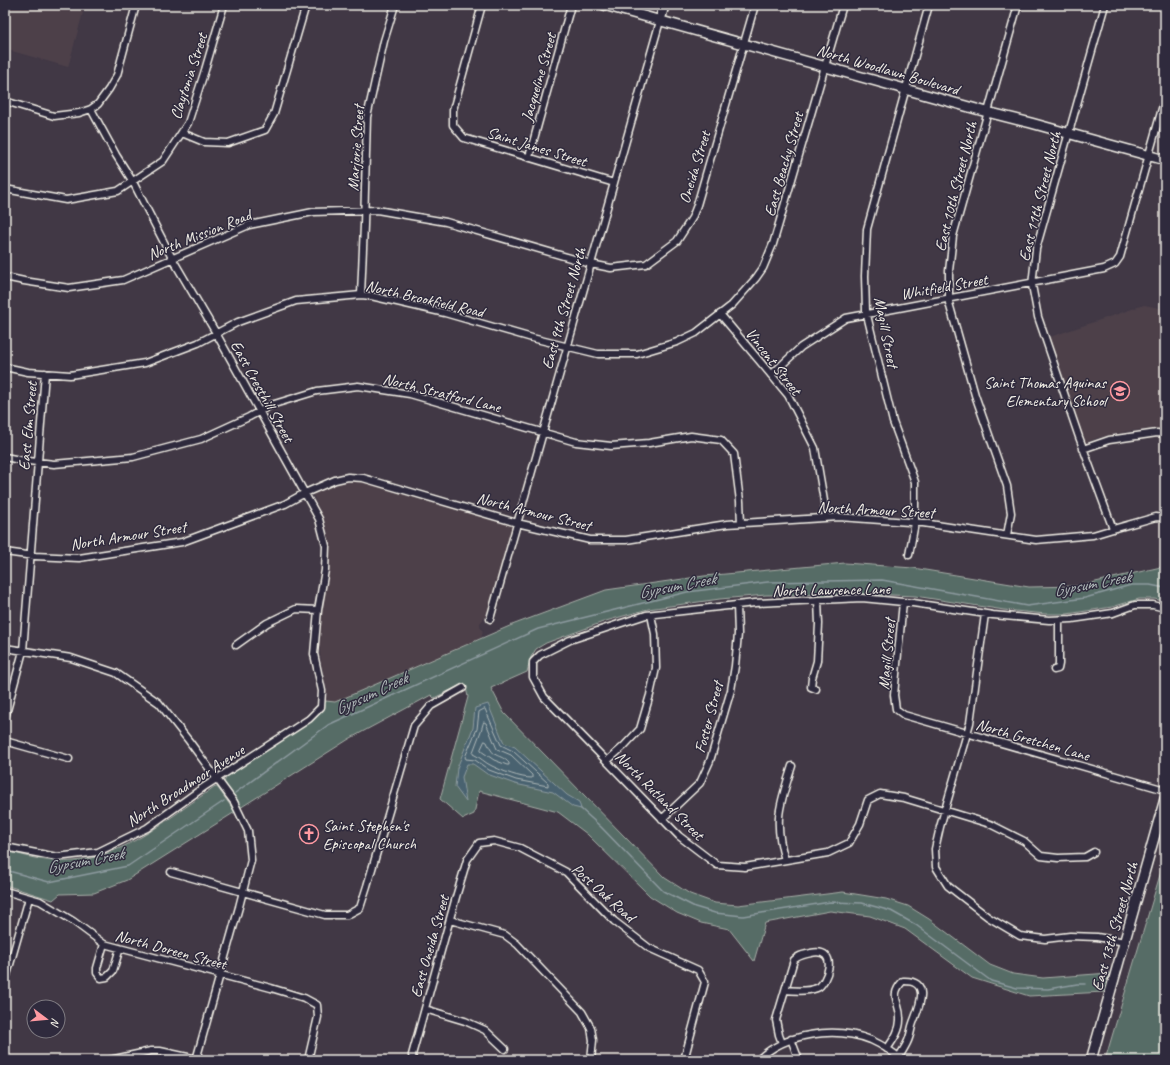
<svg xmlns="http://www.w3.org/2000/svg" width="1170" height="1065" viewBox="0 0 1170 1065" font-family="Caveat,sans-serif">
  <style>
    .built { fill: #4d414a }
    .green { fill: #576c66; stroke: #a6aea7 }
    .water { fill: #486270; stroke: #8d9ba0 }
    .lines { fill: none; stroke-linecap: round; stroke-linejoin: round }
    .shore { stroke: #afb8b8; stroke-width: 1 }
    .stream { stroke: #8d9ba0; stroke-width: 1.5 }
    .street-casing { stroke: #f4f1e8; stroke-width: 9 }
    .secondary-casing { stroke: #f4f1e8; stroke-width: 12 }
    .street { stroke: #2f2a3d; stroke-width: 6 }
    .secondary { stroke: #2f2a3d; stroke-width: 9 }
    .labels { text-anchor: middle; stroke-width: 3; stroke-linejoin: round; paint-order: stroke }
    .street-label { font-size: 16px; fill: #f4f1e8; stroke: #2f2a3d }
    .poi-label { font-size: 16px; fill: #f4f1e8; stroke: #2f2a3d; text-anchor: end }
    .water-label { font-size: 17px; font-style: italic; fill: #afb8b8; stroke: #2f2a3d }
  </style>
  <rect width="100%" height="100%" fill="#413845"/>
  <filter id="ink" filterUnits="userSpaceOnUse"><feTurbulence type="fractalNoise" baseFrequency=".025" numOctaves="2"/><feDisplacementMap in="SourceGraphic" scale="8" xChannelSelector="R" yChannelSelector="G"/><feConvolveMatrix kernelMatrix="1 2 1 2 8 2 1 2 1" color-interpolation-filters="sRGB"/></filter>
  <g filter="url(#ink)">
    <path class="built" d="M5 5H85L68 67 5 49Z
      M1144 305 1165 309V428L1129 431 1097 438 1086 443 1047 338Z
      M343 481H354L371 484 508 523 511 525 512 529 486 616 480 623V627L483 632 481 638 335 702 326 701 327 693 326 686 321 662 319 641V629L328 577 331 546 325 523 313 495 314 492 332 484Z"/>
    <path class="green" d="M845 563 913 568 1029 587 1078 586 1161 567 1165 568V601L1154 599H1139L1112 607 1067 614H1046L1004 610 915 596 869 594 766 595 720 599 648 609 606 621 546 643 536 649 531 657 527 672 491 688 504 713 665 878 690 894 715 903 738 905 843 892 886 899 908 906 929 919 990 965 1013 974 1043 978 1109 973 1104 992 1029 996 972 978 905 929 870 916 830 911 765 923 754 961 729 929 701 923 677 913 650 896 587 834 558 812 479 791 474 814 463 819 440 799 468 697 465 683 434 698 431 695 349 739 240 808 226 787 224 782 227 776 313 720 320 712 326 701 335 702 512 625 606 590 704 576Z
      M215 786 218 788 235 812 127 880 94 893 60 894 53 900 5 885V850C27 857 51 863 74 861 115 857 151 832 183 809 194 801 205 794 215 786Z
      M1165 858V1060H1105Z"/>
    <path class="water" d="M488 704 504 743 515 747 567 795 579 802 581 809 573 807 553 792 515 784 487 774 473 764H467L462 777 466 802 455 787 457 768 473 728 475 708Z"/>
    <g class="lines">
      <path class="shore" d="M485 709 501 745 513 751 548 783V786L516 780 489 770 475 760 466 759 465 757 477 729 479 712Z
        M484 722 486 723 497 749 511 755 532 775V778C520 778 502 771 492 766 485 763 480 757 473 754V752L481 731 483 724Z
        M485 741 487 742C495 761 499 752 509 763V765H507L494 760 481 751V749Z"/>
      <path class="stream" d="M235 793 328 725 538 629 687 592 768 582 882 580 1027 606 1085 598 1131 585H1150L1165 588
        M581 809 601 827 663 891 695 907 715 913 743 916 830 902 862 903 891 911 916 925 991 981 1017 988 1048 989 1077 984H1085
        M5 870 49 882 128 866 224 801"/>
      <defs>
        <path id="street" d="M482 5 453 110V125L464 138 614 183
          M1105 5 1036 249 1032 285 1038 317 1079 437 1113 529
          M5 101 54 116 79 113 91 109 98 104 109 89 117 75 136 5
          M182 133 204 142 228 143 265 130 274 114 306 5
          M529 157 571 5
          M5 189 66 200 118 191 163 161 188 123 205 70 224 5
          M5 277 24 281 69 288 123 280 249 225 313 212 377 210 446 222 591 264 611 268 646 264 677 241 692 218 697 205 755 5
          M361 295 364 225 367 117 384 41 395 5
          M720 314 788 395 815 448 824 501 826 518
          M5 367 28 372 70 375 145 363 198 343 238 322 296 301 361 295 371 296 445 313 532 338 598 354H637L677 342 696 333 732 305 756 278 763 268 773 244 843 5
          M771 375 801 347 846 318 1104 269 1115 264 1120 257 1165 98
          M1083 449 1109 440 1157 433 1165 434
          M5 457 20 460 54 464 133 457 201 439 249 417 271 405 317 391 358 386 410 394 576 442 611 446 649 443 691 436 721 440 734 454 740 501 741 523
          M1007 535 1011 513 1007 486 975 395 949 303V271L953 236 1018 5
          M5 552 34 556 79 558 182 542 285 504 305 493 335 480 348 477 363 478 517 523 590 540H626L727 524 839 517 923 523 1036 540 1093 535 1113 529 1156 517 1165 518
          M909 555 915 523V482L893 422 866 311 865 276 867 229 929 5
          M903 602 894 695 896 709 904 715 1165 790
          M985 614 970 723 940 827 935 849 936 867 948 886 988 917 1020 936 1045 939 1070 936 1097 937 1125 942
          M490 619 660 21
          M236 645 267 623 296 609 318 610
          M5 648 71 658 116 673 159 703 189 741 234 802 248 831 251 860 239 907 196 1060
          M1054 670 1058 669 1059 664V620
          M816 689 811 687 812 678 817 661 819 624 818 600
          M5 718 23 651 45 373
          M5 741 69 759
          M607 761 624 746 640 729 650 695 656 668 655 634 651 615
          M662 819 700 783 710 761 731 690 735 666 738 634 737 605
          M1157 827 1165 830
          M5 847 57 857 98 852 147 828 204 787 309 719 321 707 322 691 314 654 318 610 325 570 326 546 319 519 216 333 172 258 133 182 116 155 91 109
          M1094 852 1085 857 1058 858 1041 856 1024 841 990 824 904 798 880 794 868 800 860 824 849 843 828 853 745 867 717 865 679 836 594 748 544 697 533 677V662L540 655 570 640 646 615 755 603 862 598 913 603 993 615 1049 620 1072 619 1113 613 1135 605H1153L1165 608
          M785 860C781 847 778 832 779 817 780 802 787 782 792 766
          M171 872 325 915H347L360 908 367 886 414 726 431 706 463 688
          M5 891 40 901 73 921 104 944 271 988 304 998 317 1005 318 1017 308 1060
          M450 920 505 935 517 944 582 1012 591 1028 593 1040 591 1060
          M104 944 97 968V973L101 978 107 977 113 971 120 948
          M5 982 29 898
          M425 1009 465 1021 485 1030 505 1049
          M791 1039 799 1060
          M782 1043 779 1035 776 1020 794 960C799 955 803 955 811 953 841 947 826 985 817 988 807 992 795 991 785 990
          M887 1049C893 1040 900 1031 900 1020 901 1002 888 997 903 981 932 980 919 1007 913 1023 911 1028 911 1033 909 1038 907 1045 902 1051 899 1057
          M110 1060 151 1051H160L197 1059
          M413 1060 412 1055 456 897 467 860 479 843 494 841 520 848 566 872 614 921 649 948 698 970 705 982 684 1060
          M758 1060C785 1033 835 1026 871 1040 882 1045 893 1052 902 1060"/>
        <path id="secondary" d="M604 5 987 112 1031 123 1165 160
          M660 21 664 5
          M1091 1060 1165 799"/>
      </defs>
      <use href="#street" class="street-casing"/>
      <use href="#secondary" class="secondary-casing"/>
      <use href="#street" class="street"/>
      <use href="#secondary" class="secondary"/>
    </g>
  </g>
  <defs>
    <symbol id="school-ring" viewBox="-11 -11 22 22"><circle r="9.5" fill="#2f2a3d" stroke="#ff9aa2" stroke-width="1.5"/><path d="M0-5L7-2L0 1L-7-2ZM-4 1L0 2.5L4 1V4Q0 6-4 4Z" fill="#ff9aa2"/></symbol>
    <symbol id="church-ring" viewBox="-11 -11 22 22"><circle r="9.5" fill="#2f2a3d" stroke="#ff9aa2" stroke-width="1.5"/><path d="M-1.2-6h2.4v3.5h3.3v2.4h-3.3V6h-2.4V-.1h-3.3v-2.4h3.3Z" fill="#ff9aa2"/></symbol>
  </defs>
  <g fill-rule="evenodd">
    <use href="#school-ring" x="1109" y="380" width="22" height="22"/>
    <use href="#church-ring" x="298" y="823" width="22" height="22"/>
  </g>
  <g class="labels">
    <g class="street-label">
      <text transform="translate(888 69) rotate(16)" y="6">North Woodlawn Boulevard</text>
      <text transform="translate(188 76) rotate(-72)" y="6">Claytonia Street</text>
      <text transform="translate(538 77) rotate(-74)" y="6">Jacqueline Street</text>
      <text transform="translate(537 146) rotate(17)" y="6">Saint James Street</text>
      <text transform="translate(355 148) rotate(-86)" y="6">Marjorie Street</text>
      <text transform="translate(783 164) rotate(-74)" y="6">East Beachy Street</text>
      <text transform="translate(694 167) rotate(-73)" y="6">Oneida Street</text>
      <text transform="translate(955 186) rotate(-76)" y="6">East 10th Street North</text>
      <text transform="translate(1039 196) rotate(-76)" y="6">East 11th Street North</text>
      <text transform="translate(199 234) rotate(-22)" y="6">North Mission Road</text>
      <text transform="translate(944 286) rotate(-10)" y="6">Whitfield Street</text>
      <text transform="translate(425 298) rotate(13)" y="6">North Brookfield Road</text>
      <text transform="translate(563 308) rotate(-74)" y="6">East 9th Street North</text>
      <text transform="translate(887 332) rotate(79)" y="6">Magill Street</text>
      <text transform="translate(774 361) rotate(52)" y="6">Vincent Street</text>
      <text transform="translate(263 391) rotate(61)" y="6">East Cresthill Street</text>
      <text transform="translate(442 392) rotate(14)" y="6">North Stratford Lane</text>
      <text transform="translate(27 426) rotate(-85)" y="6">East Elm Street</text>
      <text transform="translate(876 509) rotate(3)" y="6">North Armour Street</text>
      <text transform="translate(534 511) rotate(14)" y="6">North Armour Street</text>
      <text transform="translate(128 535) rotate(-9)" y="6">North Armour Street</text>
      <text transform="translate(831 589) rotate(-1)" y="6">North Lawrence Lane</text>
      <text transform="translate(886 654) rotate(-85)" y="6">Magill Street</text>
      <text transform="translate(708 717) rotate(-75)" y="6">Foster Street</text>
      <text transform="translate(1033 739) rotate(16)" y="6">North Gretchen Lane</text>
      <text transform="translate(185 785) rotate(-33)" y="6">North Broadmoor Avenue</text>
      <text transform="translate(660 795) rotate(45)" y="6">North Rutland Street</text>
      <text transform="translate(604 892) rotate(42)" y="6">Post Oak Road</text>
      <text transform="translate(1114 926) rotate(-74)" y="6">East 13th Street North</text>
      <text transform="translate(429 946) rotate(-74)" y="6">East Oneida Street</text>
      <text transform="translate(171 949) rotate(15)" y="6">North Doreen Street</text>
    </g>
    <g class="poi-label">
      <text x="1106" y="388">Saint Thomas Aquinas<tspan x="1106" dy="18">Elementary School</tspan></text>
      <text x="323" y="831" text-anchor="start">Saint Stephen's<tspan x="323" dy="18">Episcopal Church</tspan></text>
    </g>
    <g class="water-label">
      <text transform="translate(1092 583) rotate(-11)" y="6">Gypsum Creek</text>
      <text transform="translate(677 585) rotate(-11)" y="6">Gypsum Creek</text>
      <text transform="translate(371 693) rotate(-25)" y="6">Gypsum Creek</text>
      <text transform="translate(85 860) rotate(-11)" y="6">Gypsum Creek</text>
    </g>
  </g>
  <rect width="1170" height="1065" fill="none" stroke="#2f2a3d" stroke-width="20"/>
  <rect x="10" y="10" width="1150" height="1045" fill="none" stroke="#f4f1e8" stroke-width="1.5" filter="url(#ink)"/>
  <g transform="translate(46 1019) rotate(106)"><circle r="19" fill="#2f2a3d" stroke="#7e7a81"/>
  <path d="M0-3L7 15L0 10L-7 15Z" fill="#ff9aa2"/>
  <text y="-6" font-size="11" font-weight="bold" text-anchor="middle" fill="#f4f1e8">N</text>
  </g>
</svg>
